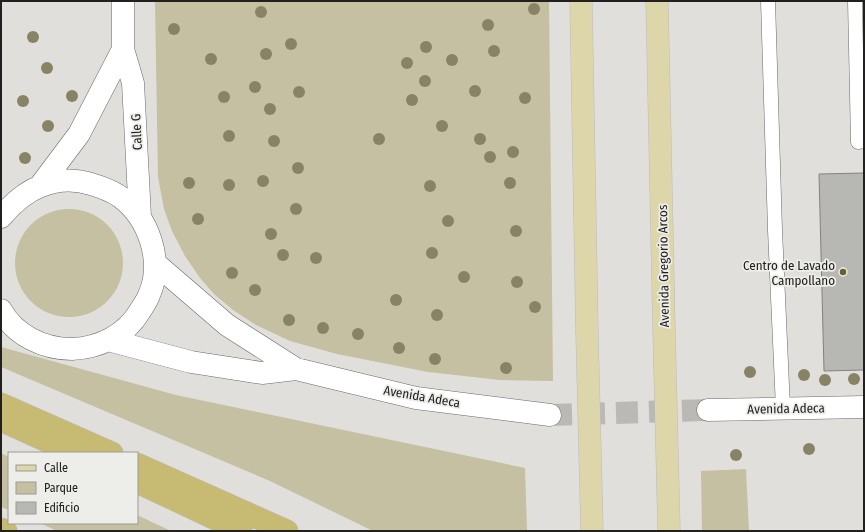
<svg xmlns="http://www.w3.org/2000/svg" width="865" height="532" viewBox="0 0 865 532" font-family="'Fira Sans Condensed',sans-serif">
  <style>
    .green { fill: #c5c0a1 }
    .building { fill: #b7b7b3; stroke: #83827f }
    .lines { fill: none; stroke-linecap: round; stroke-linejoin: round }
    .street-tunnel { stroke: #bab9b5; stroke-width: 22; stroke-dasharray: 22 11; stroke-linecap: butt }
    .lane-casing { stroke: #696966; stroke-width: 15 }
    .street-casing { stroke: #696966; stroke-width: 23 }
    .primary-casing { stroke: #bcbcbc; stroke-width: 23 }
    .highway-casing { stroke: #bcbcbc; stroke-width: 23 }
    .lane { stroke: #fff; stroke-width: 14 }
    .street { stroke: #fff; stroke-width: 22 }
    .primary { stroke: #ddd6ab; stroke-width: 22 }
    .highway { stroke: #c7bb73; stroke-width: 22 }
    .primary-bridge-casing { stroke: #bcbcbc; stroke-width: 23; stroke-linecap: butt }
    .primary-bridge { stroke: #ddd6ab; stroke-width: 22 }
    .tree { fill: #888366 }
    .poi-dot { fill: #685f2b; stroke: #edede9; stroke-width: 1.5 }
    .labels { text-anchor: middle; stroke-width: 3.5; stroke-linejoin: round; paint-order: stroke }
    .street-label { font-size: 13px; fill: #21201f; stroke: #edede9 }
    .poi-label { font-size: 13px; fill: #21201f; stroke: #edede9; text-anchor: end }
  </style>
  <rect width="100%" height="100%" fill="#e0dfdb"/>
  <path class="green" d="M155 1H549L553 381 500 380 428 372 337 354 290 341 256 325 233 310 214 294 200 278 185 256 172 231 164 209 158 177Z
    M15 263a54 54 0 1 1 108 0a54 54 0 1 1-108 0Z
    M1 347 176 395 525 468 527 531H373L270 481 1 367Z
    M1 453 9 457V510L1 507Z
    M746 469 749 531H702L701 471Z
    M137 515 171 531H57L40 523H137Z"/>
  <path class="building" d="M864 173V370L824 371 819 174Z"/>
  <g class="lines">
    <path class="street-tunnel" d="M550 415 708 410"/>
    <defs>
      <path id="lane" d="M768 1 775 230 783 408
        M855 1 858 142 864 141"/>
      <path id="street" d="M123 1V49L133 83 140 217
        M40 186 79 134 123 49
        M1 217C12 204 25 192 41 186 58 179 75 179 91 184 101 187 110 190 119 196 149 217 164 262 149 295 147 301 143 306 140 311 126 335 99 348 72 349 43 349 15 335 1 310
        M155 263 227 325 296 369 416 398 550 415
        M108 340 191 362 262 373 296 369
        M708 410 864 407"/>
      <path id="primary" d="M581 1 587 332
        M657 1 664 330"/>
      <path id="highway" d="M1 404 112 453
        M7 423 73 453
        M137 464 287 531
        M137 482 241 531
        M1 529 6 531"/>
    </defs>
    <use href="#lane" class="lane-casing"/>
    <use href="#street" class="street-casing"/>
    <use href="#primary" class="primary-casing"/>
    <use href="#highway" class="highway-casing"/>
    <use href="#lane" class="lane"/>
    <use href="#street" class="street"/>
    <use href="#primary" class="primary"/>
    <use href="#highway" class="highway"/>
    <defs>
      <path id="primary-bridge" d="M664 330 669 531
        M587 332 592 531"/>
    </defs>
    <use href="#primary-bridge" class="primary-bridge-casing"/>
    <use href="#primary-bridge" class="primary-bridge"/>
  </g>
  <g class="tree">
    <circle cx="534" cy="9" r="6"/>
    <circle cx="261" cy="12" r="6"/>
    <circle cx="488" cy="25" r="6"/>
    <circle cx="174" cy="29" r="6"/>
    <circle cx="33" cy="37" r="6"/>
    <circle cx="291" cy="44" r="6"/>
    <circle cx="426" cy="47" r="6"/>
    <circle cx="494" cy="51" r="6"/>
    <circle cx="266" cy="54" r="6"/>
    <circle cx="211" cy="59" r="6"/>
    <circle cx="452" cy="60" r="6"/>
    <circle cx="407" cy="63" r="6"/>
    <circle cx="47" cy="68" r="6"/>
    <circle cx="425" cy="81" r="6"/>
    <circle cx="255" cy="87" r="6"/>
    <circle cx="475" cy="91" r="6"/>
    <circle cx="299" cy="92" r="6"/>
    <circle cx="72" cy="96" r="6"/>
    <circle cx="224" cy="97" r="6"/>
    <circle cx="525" cy="98" r="6"/>
    <circle cx="412" cy="100" r="6"/>
    <circle cx="23" cy="101" r="6"/>
    <circle cx="270" cy="109" r="6"/>
    <circle cx="48" cy="126" r="6"/>
    <circle cx="442" cy="126" r="6"/>
    <circle cx="229" cy="136" r="6"/>
    <circle cx="379" cy="139" r="6"/>
    <circle cx="480" cy="139" r="6"/>
    <circle cx="274" cy="141" r="6"/>
    <circle cx="513" cy="152" r="6"/>
    <circle cx="490" cy="157" r="6"/>
    <circle cx="25" cy="158" r="6"/>
    <circle cx="298" cy="168" r="6"/>
    <circle cx="263" cy="181" r="6"/>
    <circle cx="189" cy="183" r="6"/>
    <circle cx="510" cy="183" r="6"/>
    <circle cx="229" cy="185" r="6"/>
    <circle cx="430" cy="186" r="6"/>
    <circle cx="296" cy="209" r="6"/>
    <circle cx="198" cy="219" r="6"/>
    <circle cx="448" cy="221" r="6"/>
    <circle cx="516" cy="231" r="6"/>
    <circle cx="271" cy="234" r="6"/>
    <circle cx="432" cy="253" r="6"/>
    <circle cx="283" cy="255" r="6"/>
    <circle cx="316" cy="258" r="6"/>
    <circle cx="232" cy="273" r="6"/>
    <circle cx="464" cy="277" r="6"/>
    <circle cx="517" cy="282" r="6"/>
    <circle cx="255" cy="290" r="6"/>
    <circle cx="396" cy="300" r="6"/>
    <circle cx="535" cy="307" r="6"/>
    <circle cx="437" cy="315" r="6"/>
    <circle cx="289" cy="320" r="6"/>
    <circle cx="323" cy="328" r="6"/>
    <circle cx="358" cy="334" r="6"/>
    <circle cx="399" cy="348" r="6"/>
    <circle cx="435" cy="359" r="6"/>
    <circle cx="506" cy="368" r="6"/>
    <circle cx="750" cy="372" r="6"/>
    <circle cx="804" cy="375" r="6"/>
    <circle cx="854" cy="379" r="6"/>
    <circle cx="825" cy="380" r="6"/>
    <circle cx="809" cy="449" r="6"/>
    <circle cx="736" cy="455" r="6"/>
  </g>
  <circle class="poi-dot" cx="843" cy="272" r="4"/>
  <g class="labels">
    <g class="street-label">
      <text transform="translate(136 132) rotate(-93)" y="5">Calle G</text>
      <text transform="translate(663 266) rotate(-91)" y="5">Avenida Gregorio Arcos</text>
      <text transform="translate(422 396) rotate(10)" y="5">Avenida Adeca</text>
      <text transform="translate(786 408) rotate(-1)" y="5">Avenida Adeca</text>
    </g>
    <g class="poi-label">
      <text x="835" y="270">Centro de Lavado<tspan x="835" dy="15">Campollano</tspan></text>
    </g>
  </g>
  <rect width="865" height="532" fill="none" stroke="#21201f" stroke-width="4"/>
  <rect x="8" y="452" width="130" height="72" fill="#edede9" stroke="#9b9b98"/>
  <rect x="16" y="465" width="20" height="6" fill="#ddd6ab" stroke="#9b9b98"/>
  <text x="44" y="472" font-size="12" fill="#21201f">Calle</text>
  <rect x="16" y="482" width="20" height="12" fill="#c5c0a1" stroke="#9b9b98"/>
  <text x="44" y="492" font-size="12" fill="#21201f">Parque</text>
  <rect x="16" y="502" width="20" height="12" fill="#b7b7b3" stroke="#9b9b98"/>
  <text x="44" y="512" font-size="12" fill="#21201f">Edificio</text>
</svg>
